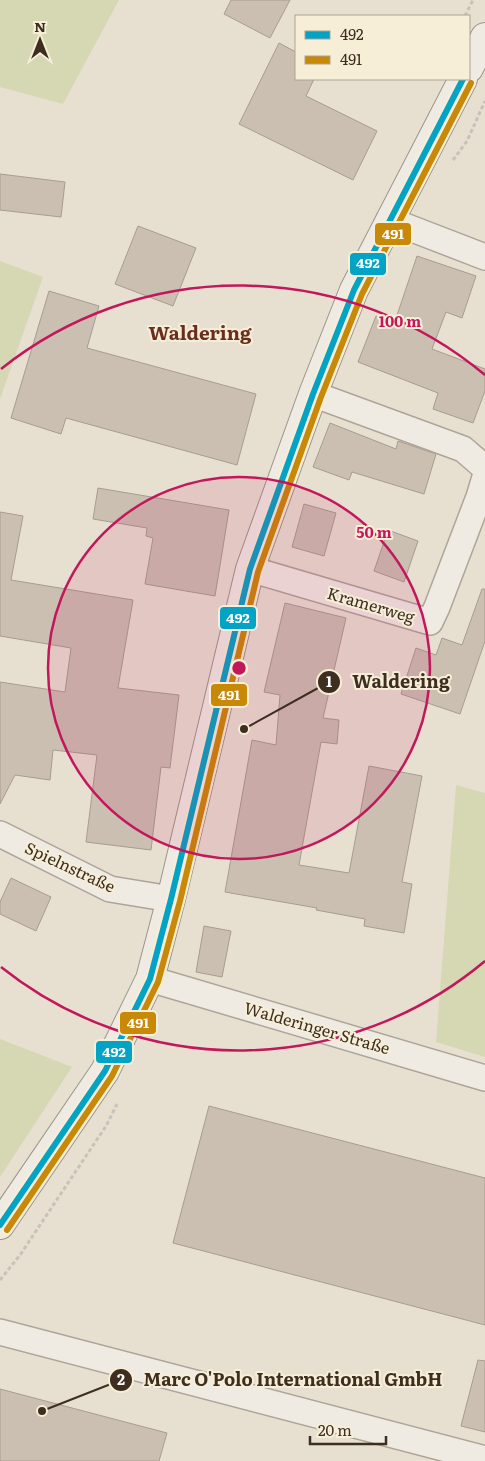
<svg xmlns="http://www.w3.org/2000/svg" width="485" height="1461" viewBox="0 0 485 1461" font-family="Literata,serif">
  <style>
    .green { fill: #d6d7b3 }
    .building { fill: #cbbfb2; stroke: #a89c90 }
    .lines { fill: none; stroke-linecap: round; stroke-linejoin: round }
    .street-casing { stroke: #ada599; stroke-width: 28 }
    .secondary-casing { stroke: #9c958a; stroke-width: 30 }
    .path { stroke: #c8c2b9; stroke-width: 3; stroke-dasharray: 4 2.5; stroke-linecap: butt }
    .street { stroke: #efebe3; stroke-width: 25 }
    .secondary { stroke: #efebe3; stroke-width: 28 }
    .bus-1-casing { stroke: #f7eed8; stroke-width: 10 }
    .bus-2-casing { stroke: #f7eed8; stroke-width: 10 }
    .bus-1 { stroke: #03a3c5; stroke-width: 6 }
    .bus-2 { stroke: #c88808; stroke-width: 6 }
    .ring { fill: none; stroke: #c2185b; stroke-width: 2.5 }
    .labels { text-anchor: middle; stroke-width: 4; stroke-linejoin: round; paint-order: stroke }
    .street-label { font-size: 16px; fill: #3d2e20; stroke: #f7eed8 }
    .quarter-label { font-size: 19px; font-weight: bold; fill: #6b2e1e; stroke: #f7eed8 }
    .centre { fill: #c2185b; stroke: #f7eed8; stroke-width: 2.5 }
    .ring-label { font-size: 15px; text-anchor: middle; font-weight: bold; fill: #c2185b; stroke: #f7eed8; stroke-width: 4; stroke-linejoin: round; paint-order: stroke }
    .leader { fill: none; stroke: #3d2e20; stroke-width: 2 }
    .callout-dot { fill: #3d2e20; stroke: #f7eed8; stroke-width: 2 }
    .mark-label { font-size: 15px; text-anchor: middle; font-weight: bold; fill: #fff }
    .callout-label { font-size: 18px; text-anchor: middle; font-weight: bold; fill: #3d2e20; stroke: #f7eed8; stroke-width: 4; stroke-linejoin: round; paint-order: stroke }
    .line-badge { stroke: #f7eed8; stroke-width: 2 }
    .badge-label { font-size: 14px; text-anchor: middle; font-weight: bold; fill: #fff }
  </style>
  <rect width="100%" height="100%" fill="#e7e0d1"/>
  <path class="green" d="M0 0H119L63 104 0 87Z
    M0 261 43 277 0 399Z
    M456 785 485 793V1057L436 1042Z
    M0 1039 72 1067 0 1177Z"/>
  <path class="building" d="M231 0H290L270 38 224 14Z
    M279 43 296 52V79H314L306 96 377 131 353 180 239 124Z
    M0 174 65 182 61 217 0 210Z
    M138 226 196 248 173 306 115 284Z
    M417 256 476 276 462 318 446 312 432 349 485 369V391L473 423 433 409 438 393 358 362 376 316 394 324Z
    M49 291 99 306 87 348 256 394 237 465 66 418 61 434 11 418Z
    M330 423 396 449 398 441 436 454 424 494 352 472 349 480 313 467Z
    M98 488 229 510 215 596 145 584 153 538 146 536 147 528 93 519Z
    M304 504 336 513 324 556 292 547Z
    M0 512 23 516 11 580 133 600 118 688 179 695 170 768 161 767 151 850 86 842 97 755 53 750 50 780 15 775 0 804V682L65 692 71 648 0 636Z
    M388 530 418 541 404 582 374 571Z
    M482 589H485V641L460 714 401 694 416 648 436 655 442 638 462 645Z
    M285 603 346 618 323 718 339 720 337 744 321 742 299 865 349 873 369 766 422 776 402 882 412 884 404 933 364 926 365 919 316 910 317 908 225 892 252 740 276 745 280 695 264 692Z
    M11 878 51 897 36 931 0 914V902Z
    M204 926 231 931 222 977 196 972Z
    M209 1106 485 1178V1325L173 1243Z
    M478 1360 485 1361V1432L461 1426Z
    M0 1389 167 1433 159 1461H0Z"/>
  <g class="lines">
    <defs>
      <path id="street" d="M389 220 485 257
        M313 394 463 449 485 468
        M250 569 430 622 437 607 479 497 485 477
        M0 834 110 889 171 899
        M150 979 485 1078
        M0 1332 485 1459"/>
      <path id="secondary" d="M469 68 485 37
        M0 1225 105 1071 150 979 171 899 250 569 313 394 354 290 463 79"/>
    </defs>
    <use href="#street" class="street-casing"/>
    <use href="#secondary" class="secondary-casing"/>
    <path class="path" d="M465 16 473 0
      M453 160 467 141 485 101
      M0 1280 20 1255 106 1126 117 1104"/>
    <use href="#street" class="street"/>
    <use href="#secondary" class="secondary"/>
    <defs>
      <path id="bus-1" d="M0 1225 105 1071 150 979 171 899 250 569 313 394 354 290 463 79"/>
      <path id="bus-2" d="M7 1230 112 1076 158 982 180 901 258 572 321 397 362 294 471 83"/>
    </defs>
    <use href="#bus-1" class="bus-1-casing"/>
    <use href="#bus-2" class="bus-2-casing"/>
    <use href="#bus-1" class="bus-1"/>
    <use href="#bus-2" class="bus-2"/>
  </g>
  <circle cx="239" cy="668" r="191" fill="#c2185b" fill-opacity=".12"/>
  <g class="ring">
    <circle cx="239" cy="668" r="191"/>
    <path d="M485 961A382 382 0 0 1 1 967M1 369A382 382 0 0 1 485 375"/>
  </g>
  <g class="labels">
    <g class="street-label">
      <text transform="translate(371 605) rotate(16)" y="6">Kramerweg</text>
      <text transform="translate(70 867) rotate(25)" y="6">Spielnstraße</text>
      <text transform="translate(317 1028) rotate(16)" y="6">Walderinger Straße</text>
    </g>
    <g class="quarter-label">
      <text x="200" y="340">Waldering</text>
    </g>
  </g>
  <circle cx="239" cy="668" r="8" class="centre"/>
  <g class="ring-label">
    <text x="400" y="327">100 m</text>
    <text x="374" y="538">50 m</text>
  </g>
  <path class="leader" d="M244 729L329 682M42 1411L121 1380"/>
  <g class="callout-dot">
    <circle cx="244" cy="729" r="5"/>
    <circle cx="42" cy="1411" r="5"/>
    <circle cx="329" cy="682" r="12"/>
    <circle cx="121" cy="1380" r="12"/>
  </g>
  <g class="mark-label">
    <text x="329" y="687">1</text>
    <text x="121" y="1385">2</text>
  </g>
  <g class="callout-label">
    <text x="401" y="688">Waldering</text>
    <text x="293" y="1386">Marc O'Polo International GmbH</text>
  </g>
  <g class="line-badge">
    <rect x="374" y="222" width="38" height="24" rx="5" fill="#c88808"/>
    <rect x="349" y="252" width="38" height="24" rx="5" fill="#03a3c5"/>
    <rect x="219" y="606" width="38" height="24" rx="5" fill="#03a3c5"/>
    <rect x="210" y="683" width="38" height="24" rx="5" fill="#c88808"/>
    <rect x="119" y="1011" width="38" height="24" rx="5" fill="#c88808"/>
    <rect x="95" y="1040" width="38" height="24" rx="5" fill="#03a3c5"/>
  </g>
  <g class="badge-label">
    <text x="393" y="239">491</text>
    <text x="368" y="268">492</text>
    <text x="238" y="623">492</text>
    <text x="229" y="700">491</text>
    <text x="138" y="1028">491</text>
    <text x="114" y="1057">492</text>
  </g>
  <rect x="295" y="15" width="175" height="65" fill="#f7eed8" stroke="#ada18e"/>
  <rect x="305" y="31" width="25" height="8" fill="#03a3c5" stroke="#ada18e"/>
  <text x="340" y="40" font-size="15" fill="#3d2e20">492</text>
  <rect x="305" y="56" width="25" height="8" fill="#c88808" stroke="#ada18e"/>
  <text x="340" y="65" font-size="15" fill="#3d2e20">491</text>
  <g transform="translate(40 40)" stroke="#f7eed8" stroke-width="4" paint-order="stroke">
  <path d="M0-4L9 19L0 12L-9 19Z" fill="#3d2e20"/>
  <text y="-8" font-size="14" font-weight="bold" text-anchor="middle" fill="#3d2e20">N</text>
  </g>
  <path d="M310 1436v8h76v-8" fill="none" stroke="#3d2e20" stroke-width="2.5"/>
  <text x="318" y="1436" font-size="15" fill="#3d2e20" stroke="#f7eed8" stroke-width="4" paint-order="stroke">20 m</text>
</svg>
